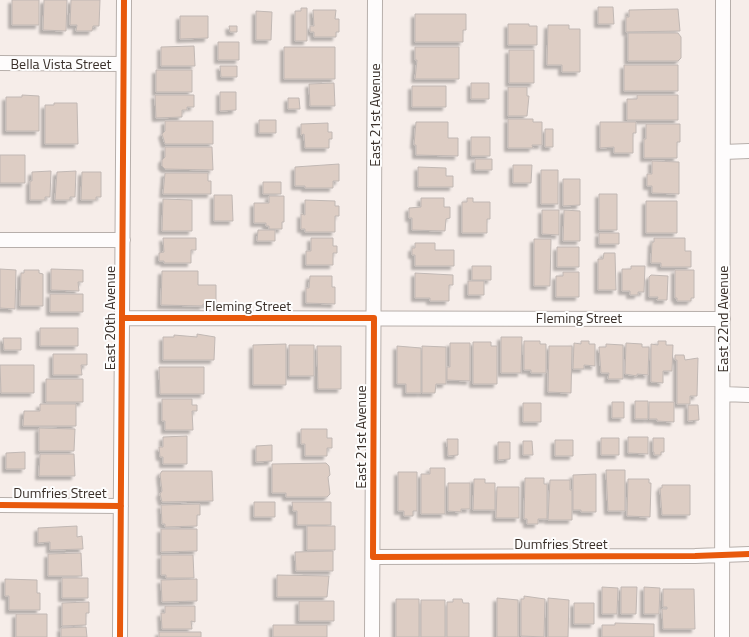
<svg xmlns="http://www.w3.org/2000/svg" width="749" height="637" viewBox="0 0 749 637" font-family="'Titillium Web',sans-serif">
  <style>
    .building { fill: #ddcdc4; stroke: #c1b8b4; filter: url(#shadow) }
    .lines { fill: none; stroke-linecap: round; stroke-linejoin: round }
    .street-casing { stroke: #b7afab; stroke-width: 16 }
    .street { stroke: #fefcfc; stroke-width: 14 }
    .cycleway-casing { stroke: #fdfdfd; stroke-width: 8 }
    .cycleway { stroke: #e8590c; stroke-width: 6 }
    .labels { text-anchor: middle; stroke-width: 4; stroke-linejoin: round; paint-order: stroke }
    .street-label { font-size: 14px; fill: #3a302a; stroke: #fdfdfd }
  </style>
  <defs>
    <filter id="shadow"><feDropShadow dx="-3.5" dy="3.5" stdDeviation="1" flood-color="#0004"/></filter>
  </defs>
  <rect width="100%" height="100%" fill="#f6ede9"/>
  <path class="building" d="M12 0H39V25H12Z
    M44 0H67L66 31 43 30Z
    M71 0H100L99 26H93L92 31H76L77 25H70Z
    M598 7H613L614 24H598Z
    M301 8H307V41H295V11H301Z
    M678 9 680 31 626 32V17H629V10Z
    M313 10H336L335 19H339V32H336V37H314V32H310V26H314Z
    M256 11 272 12 271 40H256Z
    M415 14H466V30H463V42H415Z
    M180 16H208V38L180 39Z
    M508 24H529V26H537V45H508Z
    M548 25H569V29H580V72H562V65H547Z
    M229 26H237V32H230Z
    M628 33H678L681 37V58L678 61H628Z
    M218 42H239V60H218Z
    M194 46 195 66H161V47Z
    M284 47H335V79H284Z
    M415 47H459V79H415L417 60H415Z
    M509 50H534V83H509Z
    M624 65H678V91H624Z
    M220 66H237V77H221Z
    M156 70H192V92H156Z
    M334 83 335 106H310L309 84Z
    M471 83H489V99H471Z
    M412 86H446V107H412Z
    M508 87H527V96H529L527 116H508Z
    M220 92H236V110L220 111Z
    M22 95 39 96V131H6V97H22Z
    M155 95H194V107H187V110H182V117L156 118Z
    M637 95H678V120H627V99H637Z
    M288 98H299L300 109H288Z
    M54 103H77L78 144H45V105H54Z
    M508 119H533V122H542V145H532L533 148H508Z
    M259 120H276V133H259Z
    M165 121H213V144H165L162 134 165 131Z
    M416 122H448V138H458V156L416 155V145H414Z
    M600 122H636V133H633V153H614V147L600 148Z
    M328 123V132H332V139H329V148H305L304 134 301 135V124Z
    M646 124H680V142H677V158H644V139H646Z
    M545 129H553V147H545Z
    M471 137H490V156H471Z
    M165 147H212L213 170 165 169 162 166V160L165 157Z
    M0 155H25V183H0Z
    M475 159H492V170H475Z
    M652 161 679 162V194L652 193V186H647V174H652Z
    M339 164V181H333V188H305V186H295V167Z
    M513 165H532L531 183H513Z
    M418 167 446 168V176H453V187H418Z
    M541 170H558V204H541Z
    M51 171 50 197H45V200H30V181H32V172Z
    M76 171 75 197H70V200H55L57 172Z
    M82 172H101V197H96V200H81Z
    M165 173H208V181H211V194H163Z
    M563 179H580V205L563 206Z
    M263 182H281V194H263Z
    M599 194H617V230H599Z
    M214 195H232L233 221H214Z
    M269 196H284V222H282V229H269V226H266V223H254V203H269Z
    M421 198H444V207H450V218L446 219 445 231 412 230V218H409V208L421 207Z
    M467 198H473V202H490V219H487V233H462V202H467Z
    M163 199 192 200V231H162Z
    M305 200 335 201V206H339V216H335V232H305V229H301V214L305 215Z
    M646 201H677V233H646Z
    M542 210H559V235L542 234Z
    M564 210 580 211V241H563Z
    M258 230H275V241H257Z
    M599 233H619V244H599Z
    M163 238H196V250H191V263H164V261H159V253L164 252Z
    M311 238H333V246H337V253H333V265H306V251H311Z
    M654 238H685V251H691V267H661V263H651L652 242H654Z
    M534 239H551L550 286H534Z
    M415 243H435V250H454V266H415V255H412V248H415Z
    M557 247H579V267H557Z
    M604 253H615L616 290H598V259H603Z
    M472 266H491V280H472Z
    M631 266H645L644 292H638V295H630V291H622V269H631Z
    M0 269 16 270 15 309 0 308Z
    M51 269 83 270V282H78L79 291 51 290Z
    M24 270H39V273L43 274V306H20L21 273H24Z
    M675 270H694V298H691V301H677V298H675Z
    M162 271H198V285H216V304H203V306L161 305Z
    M563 272H579V297H556V276H563Z
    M415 273 453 275V285H449V301H430V298H415Z
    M651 275 668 276 667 300H657L658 297H649V277Z
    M310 276H332V287H335V304L306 303V288H309Z
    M468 281H484V295H468Z
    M50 294H83V312H50Z
    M40 328H78V346H40Z
    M197 334 215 337 214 360H163V337H174V335L197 337Z
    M501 337H522L521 373H501Z
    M3 338H21V350H4Z
    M524 341H540V344H546V373H531V370H524Z
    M581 341H589V344H595V366L584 365V369H573L574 343 581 344Z
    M658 341H666V345H673L672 371H663V383L651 382V344L658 345Z
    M473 342H491V346H497V384H473Z
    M450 343H470V381L447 380V367H450Z
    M626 343 642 344V347H649L648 375 637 374V376L625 374Z
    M286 344V385H253V345Z
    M606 344 623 345V379H608L609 373H601L599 347H606Z
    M289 345H314V376H289Z
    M317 346H341V389H318Z
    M397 346 421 348V393H406V384H397Z
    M422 346 446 347V384H436L435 393H422Z
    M549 346H572L571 393 548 392Z
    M53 354H87V365H81L82 375H53Z
    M675 355H684L685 360 698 358 697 396H690V404H677V360H675Z
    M0 365H34V393H1Z
    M159 367H204V394H160Z
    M46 379H83V402H46Z
    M162 399H192V405H197V411H192L193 430H165V421H162Z
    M635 401H648V419H635Z
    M612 402H624V418H612Z
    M649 402H674V422L657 421V419H649Z
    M523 403H541V422H523Z
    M40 404H76V426H23L24 411H40Z
    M688 405H698L699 420 688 421Z
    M39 428 75 429 74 451H39Z
    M301 429H327V438H332V448H327V456H305V444H301Z
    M187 436V464H163V457H160L159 447H163V437Z
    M628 437H648V454L628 453Z
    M601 438H619V455H601Z
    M653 438H664V452H661V455H654V452H653Z
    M447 439H458V455L448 456Z
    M555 440H573V456H555Z
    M523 441H532L533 455H523Z
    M498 442H510V459L498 460Z
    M272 445V461L256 462V446Z
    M25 452V469H6V453Z
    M40 454H74L75 476H39Z
    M326 463 329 466 330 475 328 477 330 494 327 497H286V493H272V464Z
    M430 468H445V514H421V474H430Z
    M606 470H625V511H608Z
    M162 471H212L213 501 162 502 160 494 162 491 160 474Z
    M398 472H417V511H413V516H404V511H398Z
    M596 474V512H581V510H573V475Z
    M525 478H544V484H547V519H538V524H527V519H524Z
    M474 479H485V483H495V510H473Z
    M628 479H649V483H651L650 517 627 516Z
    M550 480H570V490H572V520H548Z
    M448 483H470V509H461V512L448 511Z
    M662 485H690V515H662L660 488H662Z
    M497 487H519V518H496Z
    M254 502H275V517H254Z
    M292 502H331V525H297V511H293Z
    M200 504V515H197V526L165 527V524H162L161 505Z
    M77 526V537L82 536 83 549 50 550V542L38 543V528Z
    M307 526H335V550H307Z
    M161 529H197V551L161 552Z
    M333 551V571H296L295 552Z
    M81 553 82 576H48V554Z
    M161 555H193L194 578H166V575H161Z
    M277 575 329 576 327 597H277Z
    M62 578H88V598H62Z
    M5 579 37 580V593H40V610H9V596H5Z
    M197 579V601L162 602 161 580Z
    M602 587 618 588 617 614H602Z
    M621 587H637L636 614H621Z
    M644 587 660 588 659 614H644Z
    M663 589H694L695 629H663L662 609H667V607H663Z
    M524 596 545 599 544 637 521 636V599H524Z
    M497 598 518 600V637H497Z
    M548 598 569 600 568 637H548Z
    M396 599H419V637H396Z
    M453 599H462L463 603H469V637H447V602H453Z
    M421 600H445V637H421Z
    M299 601H334V621H299Z
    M89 602V613H86V625L62 626V603Z
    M574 603H594V624H574Z
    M165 606H195V622L191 621 192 629H162L161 613H165Z
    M16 614H47V637H16Z
    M615 623 654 624V637H602V625H615Z
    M273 625H327V637H273Z
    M86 627 87 637H61V628Z
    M159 632H201V637H159Z"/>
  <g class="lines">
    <defs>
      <path id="street" d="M0 63 123 64
        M723 152 749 151
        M0 240H123
        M122 318 723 319
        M723 394 749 395
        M0 505 121 506
        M373 557 695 556 749 554
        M120 637 124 0
        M372 637 375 0
        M722 637 723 0"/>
    </defs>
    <use href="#street" class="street-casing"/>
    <use href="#street" class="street"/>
    <defs>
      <path id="cycleway" d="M122 318H374L373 557 695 556 749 554
        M0 505 121 506
        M120 637 124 0"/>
    </defs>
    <use href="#cycleway" class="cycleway-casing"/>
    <use href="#cycleway" class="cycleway"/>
  </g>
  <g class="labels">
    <g class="street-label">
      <text x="61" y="69">Bella Vista Street</text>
      <text transform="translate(375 115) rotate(-90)" y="5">East 21st Avenue</text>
      <text x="248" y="311">Fleming Street</text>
      <text transform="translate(110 318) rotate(-90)" y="5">East 20th Avenue</text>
      <text x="579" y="323">Fleming Street</text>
      <text transform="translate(723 319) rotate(-90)" y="5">East 22nd Avenue</text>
      <text transform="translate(361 437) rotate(-90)" y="5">East 21st Avenue</text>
      <text x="60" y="498">Dumfries Street</text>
      <text x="561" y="549">Dumfries Street</text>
    </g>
  </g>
</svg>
